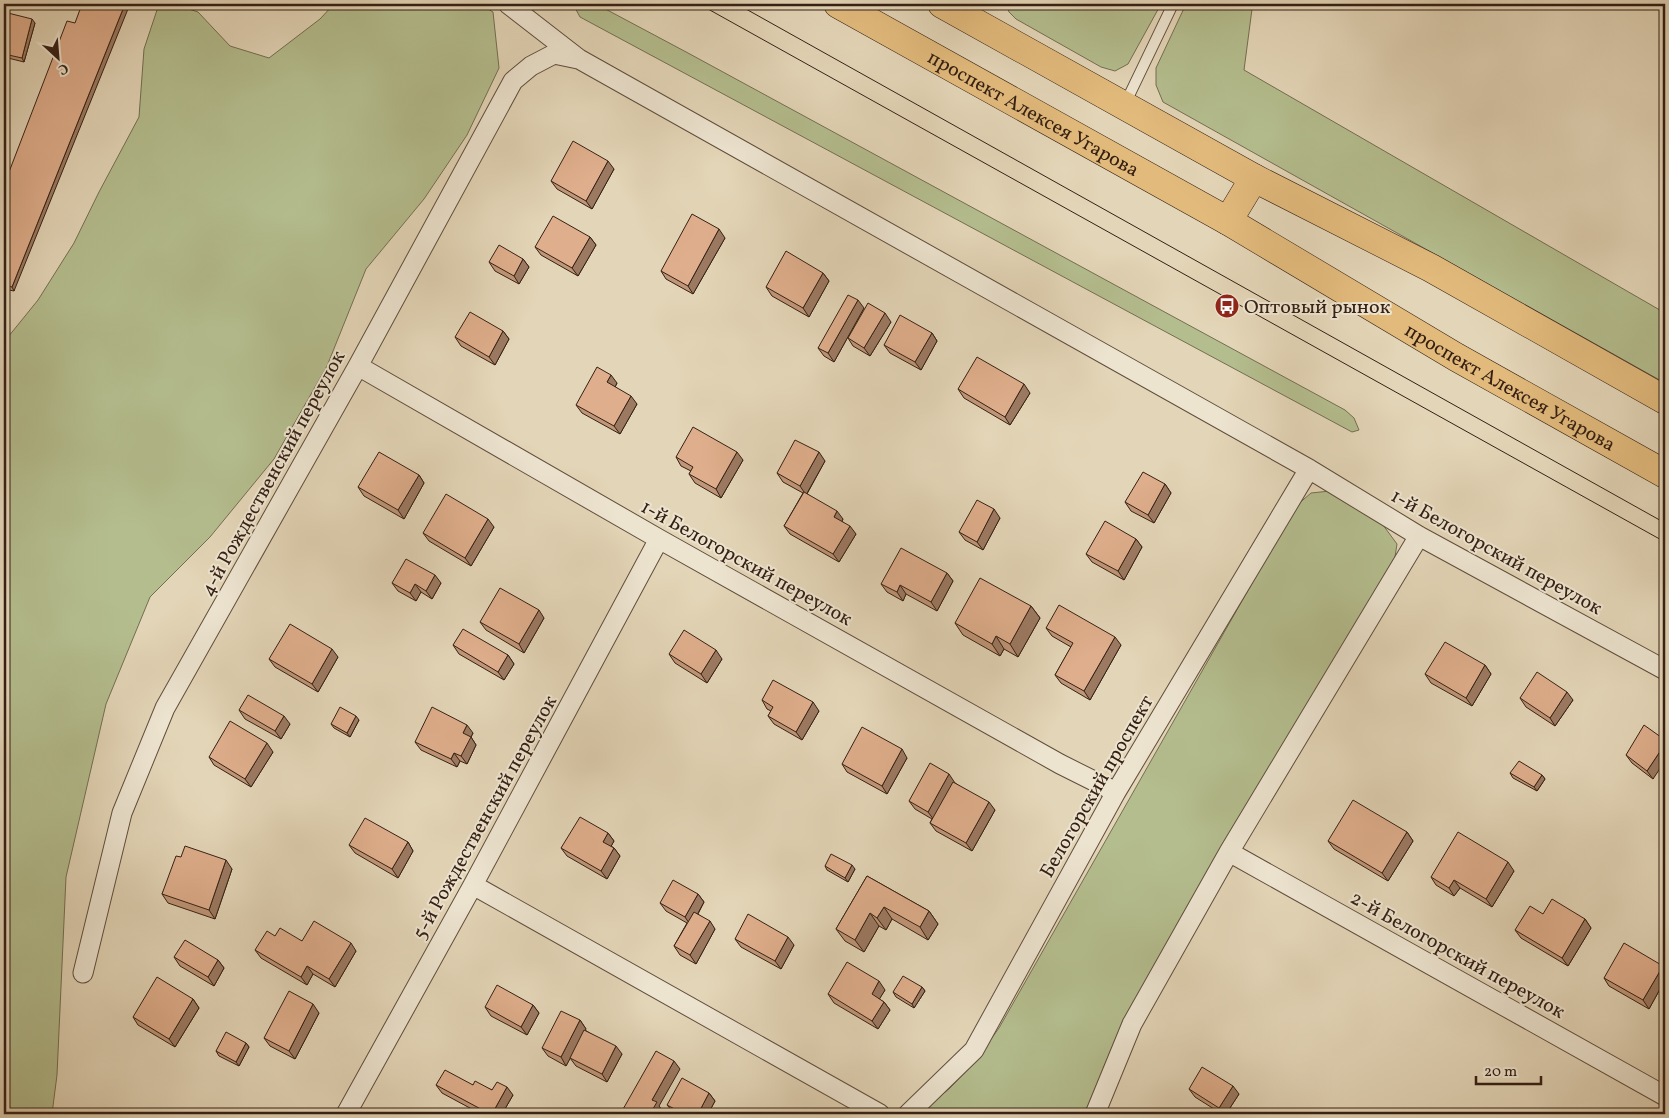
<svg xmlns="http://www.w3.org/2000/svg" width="1669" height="1118" viewBox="0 0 1669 1118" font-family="Vollkorn,serif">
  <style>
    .green { fill: #b4bd8e; stroke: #746e51 }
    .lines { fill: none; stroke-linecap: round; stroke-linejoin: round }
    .service-casing { stroke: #604d3d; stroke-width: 12 }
    .minor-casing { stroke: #604d3d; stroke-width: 21 }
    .primary-casing { stroke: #352014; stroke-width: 29 }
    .service { stroke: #ede4d0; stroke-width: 10 }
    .minor { stroke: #ede4d0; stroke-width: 19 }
    .primary { stroke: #e2ba7c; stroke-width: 28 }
    .tram { stroke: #352014; stroke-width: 1 }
    .wall { fill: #c09678; stroke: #352014 }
    .shaded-wall { fill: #9c7a62; stroke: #352014 }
    .building { fill: #dfae8c; stroke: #352014 }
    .labels { text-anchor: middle; stroke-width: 4; stroke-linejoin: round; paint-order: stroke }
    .street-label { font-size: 20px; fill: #352014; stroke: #ede4d0 }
    .poi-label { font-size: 20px; fill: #352014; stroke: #ede4d0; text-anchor: start }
  </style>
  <rect width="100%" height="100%" fill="#e3d5b7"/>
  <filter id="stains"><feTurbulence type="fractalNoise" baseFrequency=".004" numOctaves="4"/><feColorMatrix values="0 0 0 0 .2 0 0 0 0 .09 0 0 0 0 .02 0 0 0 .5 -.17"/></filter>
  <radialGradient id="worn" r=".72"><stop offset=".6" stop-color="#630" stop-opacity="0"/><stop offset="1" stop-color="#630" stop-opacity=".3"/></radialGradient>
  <path class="green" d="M159 4H174L198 12 230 46 269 58 320 19 334 4H480L493 12 499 68 467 135 424 199 366 269 327 366 274 459 210 537 150 597 106 704 66 877 57 1075 52 1114H4V342L38 300 74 243 99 192 139 117 144 49Z
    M573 4H596L688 53 1345 410 1354 418 1359 430 1352 432 580 17Z
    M1006 4H1161L1128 64 1115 71 1101 67 1016 19 1009 12Z
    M1186 4H1249L1252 9 1244 70 1665 313V383L1163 102 1156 85V68Z
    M1330 491 1383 525 1397 544 1394 563 1087 1114H917L949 1089 973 1064 999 1028 1296 506 1311 493Z"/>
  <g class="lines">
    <defs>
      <path id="service" d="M1125 104 1173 4"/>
      <path id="minor" d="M508 4 579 59 1309 469 1419 536 1665 670
        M358 366 659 539 1060 764 1116 792
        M1229 852 1665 1096
        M473 885 880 1114
        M83 973 122 813 165 708 358 366 513 81 531 66 554 54 578 59
        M346 1114 473 885 659 539
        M908 1114 974 1050 1116 792 1309 469
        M1095 1114 1132 1024 1229 852 1419 536"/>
      <g id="primary">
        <path id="s1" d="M838 4 1228 221 1456 357 1665 474"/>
        <path d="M942 4 1254 178 1431 268 1665 400"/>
        <path d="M1228 221 1254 178"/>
      </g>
    </defs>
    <use href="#service" class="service-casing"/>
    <use href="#minor" class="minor-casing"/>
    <use href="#primary" class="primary-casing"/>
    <use href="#service" class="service"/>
    <use href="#minor" class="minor"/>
    <use href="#primary" class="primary"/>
    <path class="tram" d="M699 4 1665 542
      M737 4 1665 523"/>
  </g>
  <path class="wall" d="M4 12 35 23 24 62 4 57Z
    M614 169 592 209 557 189 551 181Z
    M4 185 14 291 4 289Z
    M590 237 596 245 578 276 541 255 535 247Z
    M725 238 693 294 666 279 661 271Z
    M523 259 529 267 519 284 495 271 489 262Z
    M823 273 829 281 809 317 772 296 766 287Z
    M864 308 834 362 824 356 818 348Z
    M891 322 870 356 853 346 848 338Z
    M503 331 509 339 495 365 461 346 455 337Z
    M932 333 937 341 921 370 890 353 884 345Z
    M617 383 615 387 637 404 620 434 582 413 576 405Z
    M958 389 1030 393 1010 425 964 398Z
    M676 457 743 460 721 498 695 483 689 474 691 471 681 466Z
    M825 461 807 494 843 519 842 521 856 534 839 562 790 534 784 526 803 493 783 482 777 473Z
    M419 475 424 483 404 519 364 496 358 487Z
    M1165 484 1171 493 1154 523 1131 511 1125 502Z
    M1000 518 983 550 965 540 959 532Z
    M494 527 471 566 429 541 423 533Z
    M1136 539 1142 547 1124 580 1092 562 1086 554Z
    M947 573 953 581 937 611 906 594 903 601 887 592 881 584Z
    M392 583H441L432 599 421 592 416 601 398 591Z
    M1031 606 1040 618 1018 657 1004 649 1000 656 963 635 955 623Z
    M544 618 524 653 486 630 480 622Z
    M1046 628 1121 645 1090 700 1061 683 1055 675 1071 647 1052 636Z
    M453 645 508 655 514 664 504 680 459 654Z
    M669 654 722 659 707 683 675 663Z
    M338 657 318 692 275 667 269 659Z
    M1485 665 1491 674 1472 706 1431 683 1425 674Z
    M1520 698 1573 700 1555 726 1526 707Z
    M762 700 819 711 802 740 774 724 768 716 771 711 767 709Z
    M239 710 290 724 281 739 245 719Z
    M359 720 350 737 334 728 331 724Z
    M473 733 471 737 476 745 467 764 460 761 457 767 421 750 415 742Z
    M1665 740 1653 779 1632 763 1626 755Z
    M273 752 251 787 214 765 209 757Z
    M907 758 887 794 847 772 842 764Z
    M1510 773 1542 775 1545 779 1537 791 1513 778Z
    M955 783 995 810 972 851 936 831 930 823 932 819 915 809 909 801Z
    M1407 832 1413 841 1388 881 1334 849 1328 841Z
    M608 833 614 841 611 846 614 848 620 856 607 879 567 856 561 848Z
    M408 842 413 851 398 878 355 853 349 845Z
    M181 857 232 869 215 919 168 903 162 894Z
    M825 866 855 869 848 882 827 870Z
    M1514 871 1492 907 1460 888 1454 896 1436 885 1431 877Z
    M867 876 929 911 938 924 928 940 892 919 886 930 879 926 864 952 845 941 836 929Z
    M698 894 704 902 698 914 715 929 696 964 680 955 674 946 687 923 666 911 660 903Z
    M1543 914 1585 919 1591 928 1568 966 1521 938 1515 930Z
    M275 936 356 951 335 987 313 974 307 985 261 958 255 950Z
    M735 939 794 945 781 969 741 947Z
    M174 957 218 960 224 968 214 986 180 966Z
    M1663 966 1665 969V980L1649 1009 1609 986 1604 978Z
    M922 987 925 991 914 1008 896 997 893 992Z
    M885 990 879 999 884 1002 890 1010 878 1029 834 1003 828 994Z
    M193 999 199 1008 175 1047 138 1025 133 1017Z
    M533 1005 539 1013 527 1035 491 1016 485 1007Z
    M319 1013 295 1059 270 1046 264 1038Z
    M580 1020 586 1029 585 1030 622 1054 607 1082 576 1066 570 1058 566 1066 548 1056 542 1048Z
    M246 1043 249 1047 239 1066 219 1056 216 1051Z
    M436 1085H473L513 1095 502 1114H481L442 1093Z
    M1189 1089 1239 1094 1226 1114H1222L1195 1097Z
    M709 1093 715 1101 708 1114H675L667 1105Z"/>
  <path class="shaded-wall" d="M125 4H130L14 291 12 287Z
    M32 19 35 23 24 62 22 58Z
    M608 161 614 169 592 209 586 201Z
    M719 229 725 238 693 294 688 286Z
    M590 237 596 245 578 276 572 268Z
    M523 259 529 267 519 284 514 276Z
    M823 273 829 281 809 317 803 308Z
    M858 300 864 308 834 362 828 353Z
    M885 313 891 322 870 356 864 348Z
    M503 331 509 339 495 365 489 357Z
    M932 333 937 341 921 370 915 362Z
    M611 375 617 383 613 391 607 382Z
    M1024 384 1030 393 1010 425 1005 417Z
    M631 396 637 404 620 434 614 426Z
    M737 452 743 460 721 498 716 489Z
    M819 452 825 461 806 495 800 486Z
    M419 475 424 483 404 519 398 510Z
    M1165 484 1171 493 1154 523 1148 515Z
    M994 509 1000 518 983 550 977 542Z
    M837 511 843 519 840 525 834 517Z
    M488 519 494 527 471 566 465 558Z
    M850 526 856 534 839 562 833 554Z
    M1136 539 1142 547 1124 580 1118 571Z
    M947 573 953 581 937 611 931 602Z
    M435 575 441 583 432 599 426 591Z
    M415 584 421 592 416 601 410 593Z
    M900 585 906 594 903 601 897 592Z
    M1031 606 1040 618 1018 657 1010 644Z
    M539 610 544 618 524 653 519 644Z
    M996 636 1004 649 1000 656 992 644Z
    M1115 637 1121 645 1090 700 1084 691Z
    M332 649 338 657 318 692 312 684Z
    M716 650 722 659 707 683 701 674Z
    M508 655 514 664 504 680 498 672Z
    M1485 665 1491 674 1472 706 1466 698Z
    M1567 692 1573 700 1555 726 1550 718Z
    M813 702 819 711 802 740 796 732Z
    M284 716 290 724 281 739 275 731Z
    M356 716 359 720 350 737 347 733Z
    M467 725 473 733 471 737 476 745 467 764 461 756 463 733Z
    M267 743 273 752 251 787 245 779Z
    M1665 744V761L1653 779 1647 771Z
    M902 749 907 758 887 794 882 786Z
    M454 753 460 761 457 767 451 759Z
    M949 774 955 783 934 820 928 812Z
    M1542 775 1545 779 1537 791 1534 787Z
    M989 802 995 810 972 851 966 843Z
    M1407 832 1413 841 1388 881 1382 873Z
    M608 833 614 841 609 850 603 842Z
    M408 842 413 851 398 878 392 869Z
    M614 848 620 856 607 879 601 871Z
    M226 860 232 869 215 919 209 910Z
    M1508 862 1514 871 1492 907 1486 899Z
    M852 865 855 869 848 882 845 878Z
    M1454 880 1460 888 1454 896 1449 888Z
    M698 894 704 902 691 926 685 917Z
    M884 907 892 919 886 930 877 918Z
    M929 911 938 924 928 940 920 927Z
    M870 913 879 926 864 952 855 940Z
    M1585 919 1591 928 1568 966 1562 958Z
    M710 921 715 929 696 964 690 955Z
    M788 937 794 945 781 969 775 961Z
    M351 943 356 951 335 987 329 979Z
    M218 960 224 968 214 986 208 977Z
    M307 966 313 974 307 985 301 977Z
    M1663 966 1665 969V980L1649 1009 1643 1000Z
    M879 981 885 990 877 1003 872 994Z
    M922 987 925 991 914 1008 912 1004Z
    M193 999 199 1008 175 1047 169 1039Z
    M884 1002 890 1010 878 1029 872 1021Z
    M313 1004 319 1013 295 1059 289 1051Z
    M533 1005 539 1013 527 1035 521 1027Z
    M580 1020 586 1029 566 1066 561 1057Z
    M246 1043 249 1047 239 1066 236 1062Z
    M616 1046 622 1054 607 1082 602 1074Z
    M674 1061 680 1069 659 1106 663 1111 661 1114H650L652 1100Z
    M1233 1086 1239 1094 1226 1114H1224L1219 1108Z
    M507 1087 513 1095 502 1114H492Z
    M709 1093 715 1101 708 1114H698Z"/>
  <path class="building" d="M82 4H125L12 287 4 285V185L67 21 75 23Z
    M4 12 32 19 22 58 4 54Z
    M573 141 608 161 586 201 551 181Z
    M692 214 719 229 688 286 661 271Z
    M553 216 590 237 572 268 535 247Z
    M499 245 523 259 514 276 489 262Z
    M786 251 823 273 803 308 766 287Z
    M848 295 858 300 828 353 818 348Z
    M868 303 885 313 864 348 848 338Z
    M470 312 503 331 489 357 455 337Z
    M900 315 932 333 915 362 884 345Z
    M977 357 1024 384 1005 417 958 389Z
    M597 367 611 375 607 382 631 396 614 426 576 405Z
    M693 427 737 452 716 489 689 474 693 467 676 457Z
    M795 440 819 452 800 486 777 473Z
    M379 452 419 475 398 510 358 487Z
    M1143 472 1165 484 1148 515 1125 502Z
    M804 492 837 511 834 517 850 526 833 554 784 526Z
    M446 494 488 519 465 558 423 533Z
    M977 500 994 509 977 542 959 532Z
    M1105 521 1136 539 1118 571 1086 554Z
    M901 548 947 573 931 602 900 585 897 592 881 584Z
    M406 559 435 575 426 591 415 584 410 593 392 583Z
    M980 578 1031 606 1010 644 996 636 992 644 955 623Z
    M500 588 539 610 519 644 480 622Z
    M1059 605 1115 637 1084 691 1055 675 1073 643 1046 628Z
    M290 624 332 649 312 684 269 659Z
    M463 629 508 655 498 672 453 645Z
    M684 630 716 650 701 674 669 654Z
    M1445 642 1485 665 1466 698 1425 674Z
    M1537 672 1567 692 1550 718 1520 698Z
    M773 680 813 702 796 732 768 716 773 707 762 700Z
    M248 695 284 716 275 731 239 710Z
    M340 707 356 716 347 733 331 724Z
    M432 707 467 725 463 733 471 737 461 756 454 753 451 759 415 742Z
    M230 721 267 743 245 779 209 757Z
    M1644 725 1665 740V744L1647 771 1626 755Z
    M862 727 902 749 882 786 842 764Z
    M1519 761 1542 775 1534 787 1510 773Z
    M930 763 949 774 928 812 909 801Z
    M953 782 989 802 966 843 930 823Z
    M1353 800 1407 832 1382 873 1328 841Z
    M580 817 608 833 603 842 614 848 601 871 561 848Z
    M365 818 408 842 392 869 349 845Z
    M1458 832 1508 862 1486 899 1454 880 1449 888 1431 877Z
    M185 846 226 860 209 910 162 894 176 856 181 857Z
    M831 854 852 865 845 878 825 866Z
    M867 876 929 911 920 927 884 907 877 918 870 913 855 940 836 929Z
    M673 880 698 894 685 917 660 903Z
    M1552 899 1585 919 1562 958 1515 930 1530 906 1543 914Z
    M694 912 710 921 690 955 674 946Z
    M748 914 788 937 775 961 735 939Z
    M314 921 351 943 329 979 307 966 301 977 255 950 267 931 275 936 280 928 302 941Z
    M185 940 218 960 208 977 174 957Z
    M1624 943 1663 966 1643 1000 1604 978Z
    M847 962 879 981 872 994 884 1002 872 1021 828 994Z
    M903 976 922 987 912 1004 893 992Z
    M157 977 193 999 169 1039 133 1017Z
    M497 985 533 1005 521 1027 485 1007Z
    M289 991 313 1004 289 1051 264 1038Z
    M561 1011 580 1020 561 1057 542 1048Z
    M584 1030 616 1046 602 1074 570 1058Z
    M226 1032 246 1043 236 1062 216 1051Z
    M656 1051 674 1061 652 1100 657 1102 650 1114H629L622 1111Z
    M1202 1067 1233 1086 1219 1108 1189 1089Z
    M445 1070 473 1085 475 1081 492 1090 497 1082 507 1087 492 1114H490L436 1085Z
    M682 1078 709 1093 698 1114H684L667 1105Z
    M203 1110 209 1114H200Z"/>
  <defs>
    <symbol id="bus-disc" viewBox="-11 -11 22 22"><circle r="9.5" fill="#8f2418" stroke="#ede4d0"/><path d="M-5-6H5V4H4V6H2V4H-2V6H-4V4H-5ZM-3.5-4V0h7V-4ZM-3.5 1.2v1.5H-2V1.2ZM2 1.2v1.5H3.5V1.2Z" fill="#fff"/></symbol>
  </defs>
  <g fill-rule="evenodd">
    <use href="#bus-disc" x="1213" y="292" width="28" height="28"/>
  </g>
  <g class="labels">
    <g class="street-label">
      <text dy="7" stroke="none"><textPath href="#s1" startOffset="224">проспект Алексея Угарова</textPath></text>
      <text dy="7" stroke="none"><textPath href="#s1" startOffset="774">проспект Алексея Угарова</textPath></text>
      <text transform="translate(272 473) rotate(-61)" y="7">4-й Рождественский переулок</text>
      <text transform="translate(1497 551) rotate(29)" y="7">1-й Белогорский переулок</text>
      <text transform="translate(747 562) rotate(29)" y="7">1-й Белогорский переулок</text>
      <text transform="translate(1096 786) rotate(-60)" y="7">Белогорский проспект</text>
      <text transform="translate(484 817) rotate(-61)" y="7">5-й Рождественский переулок</text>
      <text transform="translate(1458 954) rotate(29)" y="7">2-й Белогорский переулок</text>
    </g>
    <g class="poi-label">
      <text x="1244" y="313">Оптовый рынок</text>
    </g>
  </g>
  <rect width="1669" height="1118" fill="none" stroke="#e3d5b7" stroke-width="20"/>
  <rect x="5" y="5" width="1659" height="1108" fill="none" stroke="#352014" stroke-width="2.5"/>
  <rect x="10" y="10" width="1649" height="1098" fill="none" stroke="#352014"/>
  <g transform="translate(58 58) rotate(154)" stroke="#ede4d0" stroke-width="4" paint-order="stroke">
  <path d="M0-4L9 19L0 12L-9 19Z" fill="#352014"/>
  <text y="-8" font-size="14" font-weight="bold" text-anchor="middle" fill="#352014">С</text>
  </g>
  <path d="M1476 1076v8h65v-8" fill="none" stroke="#352014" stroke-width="2.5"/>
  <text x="1484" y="1076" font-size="15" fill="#352014" stroke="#ede4d0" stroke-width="4" paint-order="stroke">20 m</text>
  <rect width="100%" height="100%" filter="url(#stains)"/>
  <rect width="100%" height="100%" fill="url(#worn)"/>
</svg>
